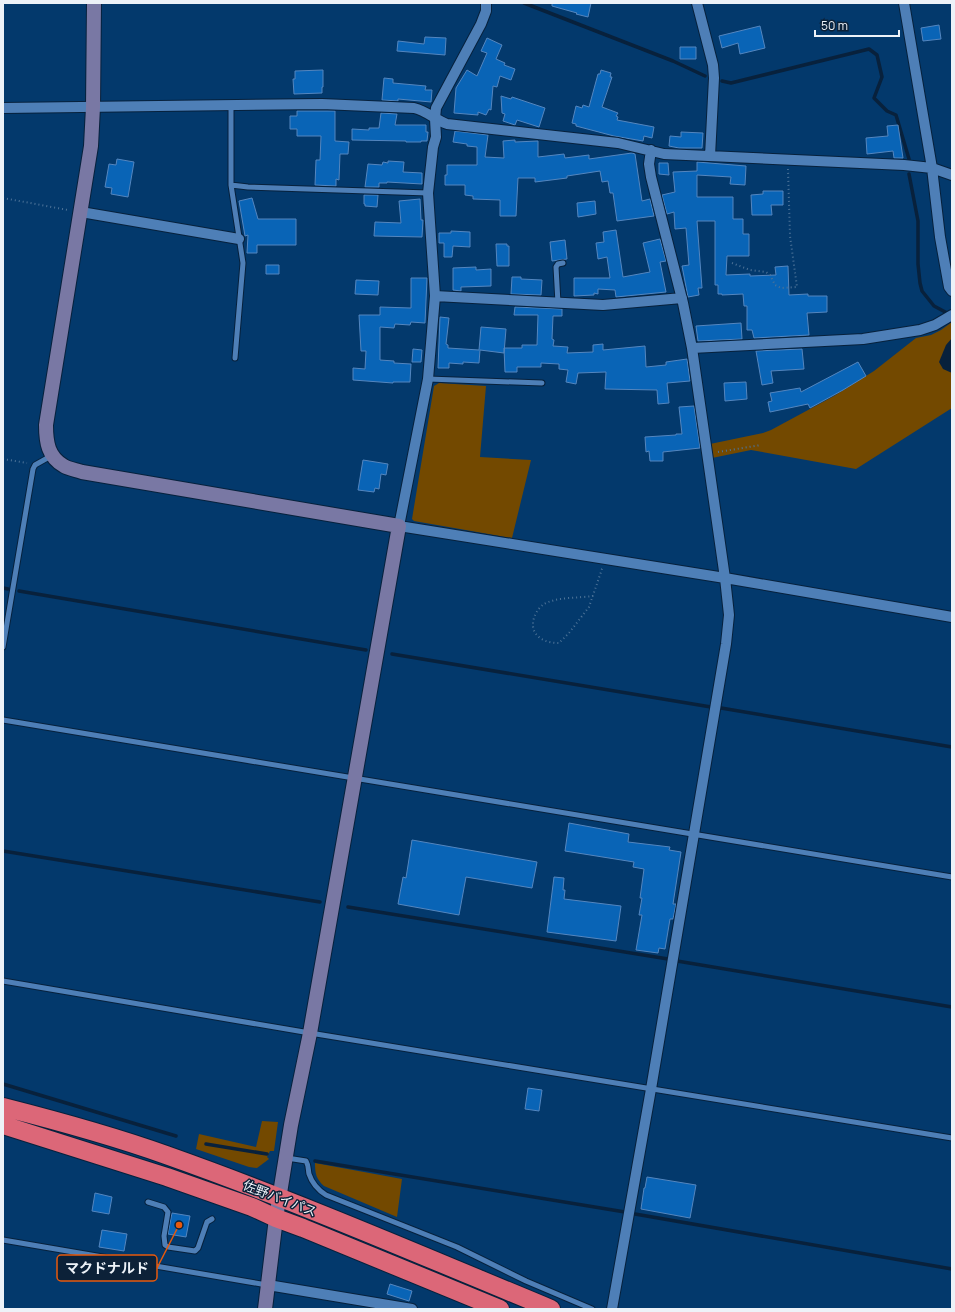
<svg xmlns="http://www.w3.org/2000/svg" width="955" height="1312" viewBox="0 0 955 1312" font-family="Manrope,'Noto Sans JP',sans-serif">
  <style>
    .green { fill: #734900 }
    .water { fill: #08213c }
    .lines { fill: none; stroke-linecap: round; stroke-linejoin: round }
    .stream { stroke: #08213c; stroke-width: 3.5 }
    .building { fill: #0964b6; stroke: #5486bf }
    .lane-casing { stroke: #07213c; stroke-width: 7 }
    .street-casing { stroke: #07213c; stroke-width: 12 }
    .secondary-casing { stroke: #07213c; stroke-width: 16 }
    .highway-casing { stroke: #07213c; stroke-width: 20 }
    .path { stroke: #4d7398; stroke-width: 2; stroke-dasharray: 1 3; stroke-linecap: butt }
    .lane { stroke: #4e7fb7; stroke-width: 5 }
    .street { stroke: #4e7fb7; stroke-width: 10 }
    .secondary { stroke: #7978a4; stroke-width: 14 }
    .highway { stroke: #dc6778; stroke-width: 18 }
    .labels { text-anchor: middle; stroke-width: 3; stroke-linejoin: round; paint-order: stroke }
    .street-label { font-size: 13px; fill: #edf2f8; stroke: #0c2138 }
    .leader { fill: none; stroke: #e8590c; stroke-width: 1.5 }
    .callout-dot { fill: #e8590c; stroke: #0c2138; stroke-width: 1.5 }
    .callout { fill: #0c2138; stroke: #e8590c; stroke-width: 1.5 }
    .callout-label { font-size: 14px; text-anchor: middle; font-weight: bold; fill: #edf2f8 }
  </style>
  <rect width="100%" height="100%" fill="#03396c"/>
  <path class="green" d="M952 322V408L856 469 751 450 712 458 710 444 763 433 771 430 834 396 874 371 916 338 931 335 941 330Z
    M439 383 486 386 480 457 531 460 512 538 414 521 412 519 434 386Z
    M262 1121 278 1122 274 1151H270L267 1157 269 1159 257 1168 249 1167 196 1149 199 1134 256 1147Z
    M315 1163 402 1179 397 1217 324 1186C316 1179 315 1173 315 1163Z"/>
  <path class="water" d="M952 338V373L943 369 939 362 946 345Z"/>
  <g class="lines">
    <path class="stream" d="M524 3 673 61 705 76
      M722 81 731 83 869 49 877 55 882 77 874 98 887 111 896 115 909 159
      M909 174 918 221V264L920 283 922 291 934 306 949 314
      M3 588 8 589
      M19 591 366 650
      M392 654 711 707
      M721 708 952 747
      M3 851 320 902
      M348 907 668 959
      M677 961 952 1007
      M3 1084 176 1136
      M206 1144 267 1154
      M315 1161 625 1212
      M635 1214 952 1269"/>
  </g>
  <path class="building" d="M552 3H591L588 17 576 14 577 13 552 6Z
    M939 25 941 39 923 41 921 28Z
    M760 26 765 48 740 54 738 43 722 48 719 36Z
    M425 37 446 38 445 55 397 51 398 41 424 44Z
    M487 38 502 45 496 59 505 63 504 65 515 69 511 80 500 76 497 87 493 86 491 110 489 109 486 115 478 112V115L454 113 456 88 467 70 477 76 487 53 481 51Z
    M680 47H696V59H680Z
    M323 70V87H322V93L294 94 293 79H295V71Z
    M601 70 611 73 610 77H612L602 107 618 113 616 116 618 117 617 120 654 127 652 138 644 136 643 141 614 136 576 126V124L572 123 576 106 582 108 583 105 589 107 598 74H600Z
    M384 78 393 79V83L426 86 425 90H432L431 102 398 99V101L382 100Z
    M501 96 511 99 512 97 545 108 539 127 517 120 515 125 503 121 505 114 502 113Z
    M297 111H335V141L349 142 348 154H340L339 180 336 179V186L315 185 316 160H320L321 136H297V129H290V116H297Z
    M381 113 397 114 395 125H426V132H428L427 141H421V142H406V141L352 140V129L369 130V128H379Z
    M898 125 903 158H894L893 151 867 154 866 138 888 136 887 126Z
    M455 131 488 135 485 157 504 158 503 141 515 140V142L538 141V157L564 154 565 158 589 155V159L632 153 635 154 642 201 650 199 654 216 617 221 613 193H610L608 181 602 182 600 171 567 176V178L535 182V178H518L516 216H500V200L473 199V196L465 195V185H445V175H447V165H477V147L467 146V144L453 142Z
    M681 132 703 133 702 148H679L669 146 670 136 681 137Z
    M117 159 134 162 128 197 111 194 112 188 105 187 109 164 116 165Z
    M388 161 404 162 403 172 422 173V184L387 182V183H379V187H365L368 164 382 165 383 162 388 163Z
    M697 162 746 166 745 185 730 184 731 177 697 175V197H733V219H743V234H749V256H727L726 275 750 274V276L776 275 775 267 788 266 789 295 808 294V296H827V312L807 313 809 335 754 338 752 330H747V306H744L743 294 722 295V294H718V285H715V221H697L702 288H698L699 295 688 297 682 266 689 265 686 228 675 229 674 212 667 214 662 195 675 192 673 172 697 171Z
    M659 163H668L669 175 659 174Z
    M763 191H783V205H771L772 215H752L751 195 763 194Z
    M364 195H378L377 207 365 206V204H364Z
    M252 198 258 219H296V245H257V253H247L248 235 245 236 239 201Z
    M420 199 421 220H423L422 237 374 236 375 222 401 223 399 201Z
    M595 201 596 214 578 217 577 203Z
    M616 230 623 277 650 272 643 243 660 239 666 261 660 262 666 292 616 297 615 290 598 289V294L594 293V295L574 296V278H610L607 257 598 259 596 243 604 242 603 232Z
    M451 231 470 232V247L453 246 452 257H444V243H439V233H451Z
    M565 240 567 259 552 261 550 242Z
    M496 244H507V246H509V266H497Z
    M266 265H279V274H266Z
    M476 267V270L491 269V286L461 287V291L453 290V268Z
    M512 277H521V279L542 280 541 295 511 294Z
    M411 278H427L425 323 411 322 410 325 395 324 394 328 380 327V360L394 361V363L411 364 410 382H393V383L353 380V368L365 369 366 351H361L359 315H380V307L411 308Z
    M356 280 379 281 378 295 355 294Z
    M515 307 562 309V316H553L552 339 554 340 553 346 568 347 567 353 593 352V345L603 344V350L645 346 646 367 666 365V362L687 359 690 381 667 383 669 403 658 404 657 390 605 389 606 372 578 373 576 384 566 382 568 370 559 369V364L541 363V367H517V372H505L504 348H522V345H537L538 315H514Z
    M440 317 449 318 446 344 448 345V348L479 350 481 327 506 329 504 353 480 350 479 363 463 362V364L449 363V368H438Z
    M741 323 742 339 698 341 696 326Z
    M413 349 422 350 421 362H412Z
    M802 349 804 369 771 371 773 383 762 385 756 351Z
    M858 362 866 376 843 390 810 408 808 404 770 412 768 402 772 401 770 393 800 388 801 392Z
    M746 382 747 399 725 401 724 383Z
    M694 406 700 448 663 452V461H650L649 451 646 452 645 437 676 435V434H682L679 407Z
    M363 460 388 464 386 475 381 474 379 489 375 488 374 492 358 490Z
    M569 823 629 834 628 842 670 847 669 850 681 852 673 904H676L673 919H670L665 949 659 948 658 953 636 950 642 915H639L642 898H640L644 869 633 867 634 862 565 851Z
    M412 840 537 862 532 888 466 877 459 915 398 904 403 877 406 878Z
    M554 877 564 878 563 890H565L564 899 621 906 616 941 547 932Z
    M528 1088 542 1090 539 1111 525 1109Z
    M647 1177 696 1185 690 1218 641 1209 644 1188H645Z
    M95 1193 112 1197 109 1214 92 1211Z
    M172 1213 190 1216 186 1237 168 1234Z
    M102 1230 127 1234 124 1251 99 1247Z
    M390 1284 412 1291 409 1301 387 1294Z"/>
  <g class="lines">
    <defs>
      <path id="lane" d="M231 104V185L243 263 235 358
        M231 185 248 187 428 193
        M558 303 556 267 558 264 563 263
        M428 379 542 383
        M3 647 33 469 35 465 51 456
        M3 720 952 877
        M3 981 310 1033 952 1138
        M287 1158 306 1161C309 1166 308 1170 309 1174 312 1183 318 1190 326 1195L457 1247 526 1281 592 1309
        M148 1202 164 1207 168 1212 164 1236 165 1245 168 1247 195 1251 198 1248 207 1222 212 1219
        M3 1240 267 1285"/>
      <path id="street" d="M486 3V11L481 24 436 108 435 119 436 137 433 147 428 193 435 296 428 379 399 526 725 578 952 617
        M697 3 713 65 714 78 710 156
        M904 3 932 168 940 237 949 287 952 291
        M3 108 322 104 414 108C426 111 435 119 447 124L618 143 664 154 904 165 932 168 952 175
        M81 212 239 239
        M435 296 603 305 682 298
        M692 348 863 339 920 330 935 325 952 315
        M268 1285 412 1309
        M612 1309 651 1089 726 644 729 615 725 578 692 348 683 303 651 177 649 164 651 150"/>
      <path id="secondary" d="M94 3 93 107 91 146 46 425C46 442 48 457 64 466 69 469 77 470 82 472L399 526 310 1033 291 1125 276 1218 265 1309"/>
      <path id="highway" d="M3 1107C58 1121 113 1136 166 1155 296 1201 423 1256 551 1309
        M3 1125 167 1177 252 1207 276 1218 303 1228 500 1309"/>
    </defs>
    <use href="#lane" class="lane-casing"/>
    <use href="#street" class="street-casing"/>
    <use href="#secondary" class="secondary-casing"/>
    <use href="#highway" class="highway-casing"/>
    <path class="path" d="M3 198 68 210
      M732 263 750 270 766 272 770 275 775 285 781 288 797 287 790 236 788 169
      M718 452 761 445
      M3 459 27 463
      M593 596C579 598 556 597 544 604 535 610 529 625 536 634 541 641 551 643 559 643L569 633 589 607 602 569 603 568"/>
    <use href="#lane" class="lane"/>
    <use href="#street" class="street"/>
    <use href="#secondary" class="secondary"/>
    <use href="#highway" class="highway"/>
  </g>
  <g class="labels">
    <g class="street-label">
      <text transform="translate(280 1198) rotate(21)" y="5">佐野バイパス</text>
    </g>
  </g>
  <path class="leader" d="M179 1225L157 1268"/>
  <circle class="callout-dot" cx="179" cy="1225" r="4"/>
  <rect class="callout" x="57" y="1255" width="100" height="26" rx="4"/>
  <g class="callout-label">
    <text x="107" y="1273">マクドナルド</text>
  </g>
  <rect width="955" height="1312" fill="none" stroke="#edf2f8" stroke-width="8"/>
  <path d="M815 30v6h84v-6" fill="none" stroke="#edf2f8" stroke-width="2"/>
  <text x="821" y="30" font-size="12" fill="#edf2f8" stroke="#0c2138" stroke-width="3" paint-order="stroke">50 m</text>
</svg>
